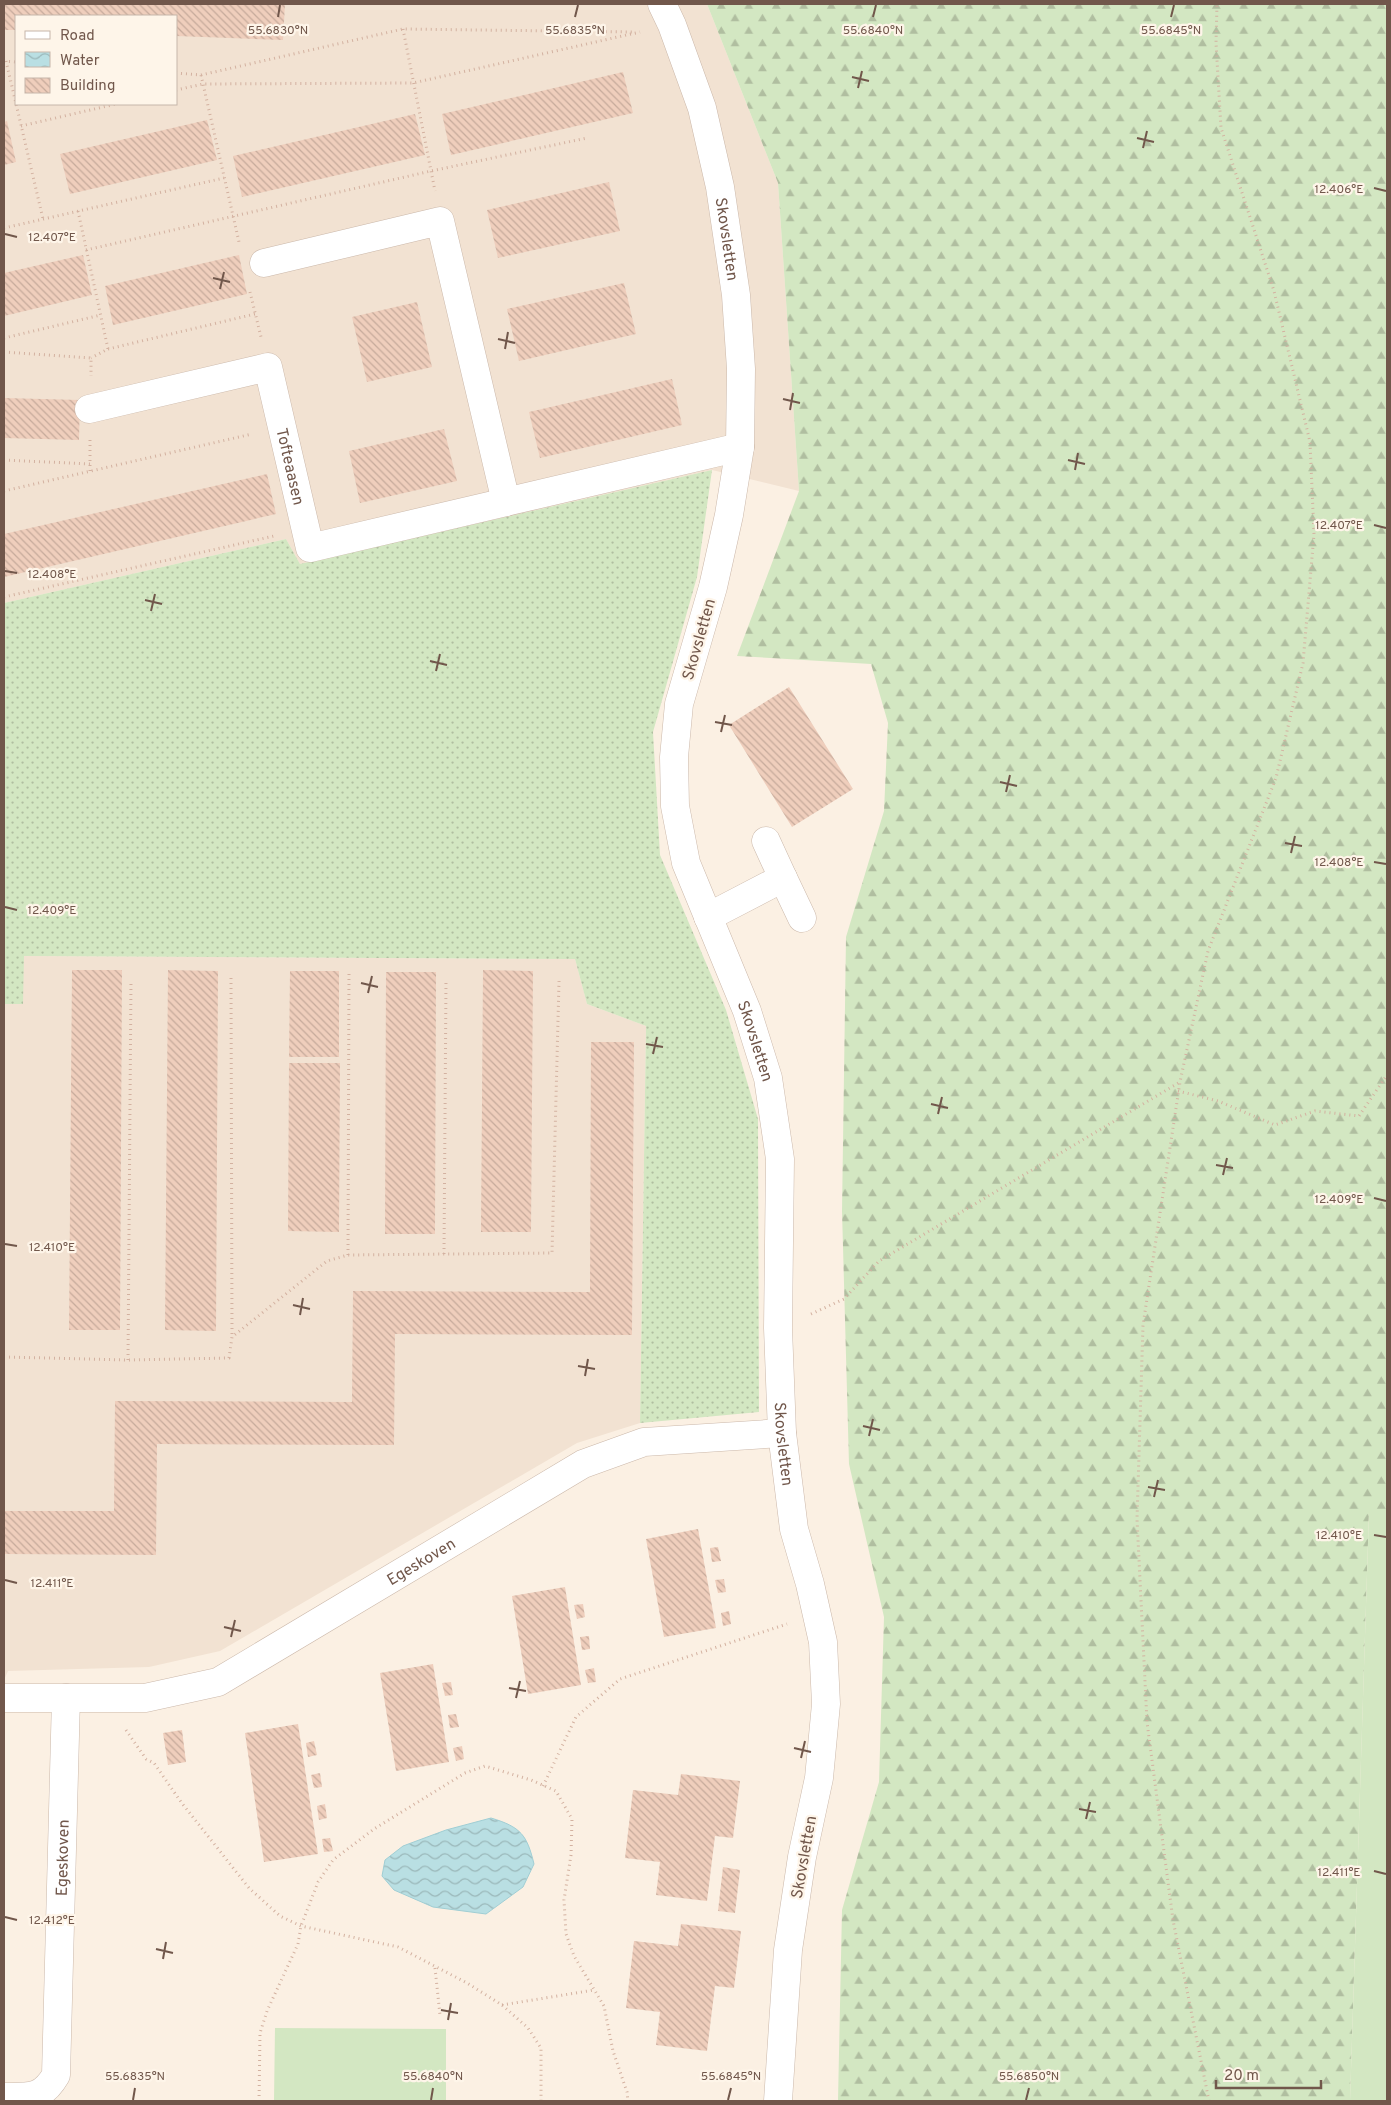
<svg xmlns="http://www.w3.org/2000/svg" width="1391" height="2105" viewBox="0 0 1391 2105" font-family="Overpass,sans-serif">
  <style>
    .residential { fill: #f2e2d2; fill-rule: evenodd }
    .grass { fill: url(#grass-dots) }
    .forest { fill: url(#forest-firs) }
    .pitch { fill: #d3e7c2 }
    .water { fill: url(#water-waves); stroke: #a0ced4 }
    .building { fill: url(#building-back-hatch) }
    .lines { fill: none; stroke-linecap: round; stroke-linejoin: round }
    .minor-casing { stroke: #cbb8aa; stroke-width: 29 }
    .path { stroke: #d3b1a0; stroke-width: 3; stroke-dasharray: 1 4; stroke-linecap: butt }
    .minor { stroke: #fff; stroke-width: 28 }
    .ticks { fill: none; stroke: #71574b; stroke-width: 2 }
    .labels { text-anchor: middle; stroke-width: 4.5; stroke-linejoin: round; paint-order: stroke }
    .street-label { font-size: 16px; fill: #71574b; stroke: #fef5e9 }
    .ticks-label { font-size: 12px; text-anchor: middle; fill: #71574b; stroke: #fef5e9; stroke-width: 4.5; stroke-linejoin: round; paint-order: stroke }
  </style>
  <defs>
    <pattern id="grass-dots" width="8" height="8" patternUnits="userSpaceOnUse" patternTransform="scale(1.25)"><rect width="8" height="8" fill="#d3e7c2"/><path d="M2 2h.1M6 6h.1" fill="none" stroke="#b0bea0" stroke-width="1.8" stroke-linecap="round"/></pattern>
    <pattern id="forest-firs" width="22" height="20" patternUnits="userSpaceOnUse" patternTransform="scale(1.25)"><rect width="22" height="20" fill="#d3e7c2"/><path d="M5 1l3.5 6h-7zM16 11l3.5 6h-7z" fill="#b0bea0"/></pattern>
    <pattern id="water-waves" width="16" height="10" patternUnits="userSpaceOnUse" patternTransform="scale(1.25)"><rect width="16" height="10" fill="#b9dfe3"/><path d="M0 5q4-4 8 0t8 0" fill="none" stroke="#9bb8ba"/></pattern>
    <pattern id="building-back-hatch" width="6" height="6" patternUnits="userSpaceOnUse" patternTransform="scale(1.25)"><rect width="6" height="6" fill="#efcebc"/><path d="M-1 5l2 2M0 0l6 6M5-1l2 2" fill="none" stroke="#c6aa9b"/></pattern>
  </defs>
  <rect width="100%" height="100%" fill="#fbf0e3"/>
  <path class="residential" d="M4 4H707L778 183 799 491 712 470 300 564 286 539 4 603ZM16 16H176V104H16Z
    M23 956 575 959 587 1004 646 1026 640 1423 577 1443 220 1651 149 1667 8 1671 4 1680V1004L23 1003Z"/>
  <path class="grass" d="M712 470 697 577 653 732 660 855 726 1010 758 1119 759 1412 640 1423 646 1026 587 1004 575 959 24 956 23 1004H4V603L286 539 300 564Z"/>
  <path class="forest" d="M707 4H1387V1512H1369L1350 2101H838L842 1910 879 1782 884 1617 849 1464 842 1211 846 937 884 811 888 723 871 664 737 656 799 491 778 183Z"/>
  <path class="pitch" d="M1369 1512H1387V2101H1350Z
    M275 2028 446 2029V2101H274Z"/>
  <path class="water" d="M491 1818C521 1827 527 1835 534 1864L523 1887 486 1914 433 1907 394 1890 382 1876 385 1860 403 1846 446 1830Z"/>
  <path class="building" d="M4 4H285L283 40 176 36V16H16V30H4Z
    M623 72 633 113 451 155 442 114Z
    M415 114 425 155 242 197 233 156Z
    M207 120 217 160 70 194 60 154Z
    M7 121 16 162 4 165V122Z
    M609 182 620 231 498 258 487 210Z
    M83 255 92 295 4 316V273Z
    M239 255 247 294 113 325 105 286Z
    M624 283 636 334 519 361 507 309Z
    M417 302 432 367 367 382 352 317Z
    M672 379 682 425 540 458 529 412Z
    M4 398 80 400 79 440 4 438Z
    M444 429 457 481 360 503 349 451Z
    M267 474 276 514 4 577V534Z
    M789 687 853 789 792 827 729 725Z
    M72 970H122L120 1330H69Z
    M168 970 218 971 216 1331 165 1330Z
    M483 970 533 971 531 1232H481Z
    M290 971H339V1057H289Z
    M386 972H436L435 1234H385Z
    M591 1042H634L632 1335 395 1334 394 1445 157 1444 156 1555 4 1554V1511H114L115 1401 352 1402 353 1291 590 1292Z
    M289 1063H340L339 1232 288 1231Z
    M698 1529 716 1628 664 1637 646 1539Z
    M718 1547 721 1561 712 1562 710 1548Z
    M724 1579 726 1592 718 1593 715 1580Z
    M565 1587 581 1685 528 1694 512 1596Z
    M583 1604 585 1617 577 1619 574 1605Z
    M729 1611 731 1624 723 1626 721 1613Z
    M589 1636 590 1649 582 1650 580 1637Z
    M433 1664 449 1762 396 1771 380 1673Z
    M594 1668 596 1682 588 1683 585 1670Z
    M451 1682 453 1695 445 1696 442 1683Z
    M456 1714 459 1727 450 1728 448 1715Z
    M298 1724 318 1854 264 1862 245 1733Z
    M182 1730 186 1762 168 1765 163 1733Z
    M314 1741 317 1755 308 1757 306 1743Z
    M462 1746 464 1759 456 1761 453 1748Z
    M320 1773 322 1787 314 1788 311 1775Z
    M681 1774 740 1781 733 1838 715 1836 707 1901 656 1895 660 1862 625 1858 633 1790 678 1795Z
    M325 1804 327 1818 319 1820 317 1806Z
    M330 1838 333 1851 324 1852 322 1839Z
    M723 1867 740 1870 735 1913 718 1911Z
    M681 1924 741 1931 734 1988 715 1986 707 2051 656 2045 660 2012 626 2008 634 1941 678 1946Z"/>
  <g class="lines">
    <defs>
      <g id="minor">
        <path id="s1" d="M662 4 672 25 702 108 720 187 736 295 741 369 740 447 729 515 713 587 679 704 674 757 675 806 686 863 747 1011 768 1078 780 1159 778 1328 782 1433 794 1529 810 1584 823 1642 826 1704 819 1778 802 1857 788 1950 778 2101"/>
        <path d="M264 263 440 221 506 502"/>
        <path id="s2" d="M89 409 268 367 310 548 740 447"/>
        <path d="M766 841 783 878"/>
        <path d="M708 917 783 878 802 918"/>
        <path id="s3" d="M4 1698H145L218 1682 583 1464 644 1442 782 1433"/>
        <path id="s4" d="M4 2097C30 2097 42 2099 56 2075L66 1698"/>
      </g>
    </defs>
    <use href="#minor" class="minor-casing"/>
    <path class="path" d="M403 29 435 191
      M4 61 16 62
      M6 61 43 219
      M176 73 201 75 403 29 633 32
      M201 75 239 242
      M176 90 203 84 413 83 640 32
      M21 126 116 104
      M78 211 108 349 91 358
      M4 228 224 178
      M86 250 431 171 587 138
      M250 292 261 337
      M4 338 101 315
      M108 349 255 314
      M4 352 91 358V376
      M90 440V472
      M4 460 90 464
      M4 491 252 434
      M4 597 274 536
      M231 978 232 1337
      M1178 1091 1218 1101 1275 1125 1315 1111 1359 1116 1387 1075
      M444 1254 446 980
      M348 1255 349 974
      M811 1314 844 1299 879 1261 1180 1082
      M4 1357 128 1360 229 1358 232 1337 327 1261 348 1255 552 1253 559 981
      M128 1360 131 980
      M126 1730 146 1759 154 1763 181 1802 249 1888 280 1916 301 1926 398 1947 467 1983 502 2005 528 2028 541 2048V2101
      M543 1786 576 1717 620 1679 787 1624
      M435 1968 440 2015
      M502 2005 594 1990
      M259 2101 260 2033 267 2011 298 1944 301 1926 318 1882 333 1860 374 1829 465 1773 485 1766 531 1780 556 1791 572 1819 571 1855 564 1900 566 1934 574 1956 604 2006 613 2051 627 2092 628 2101
      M1209 2101 1173 1920 1147 1722 1137 1519 1143 1325 1180 1082 1208 951 1276 778 1303 663 1314 534 1310 442 1274 291 1221 128 1216 43 1217 4"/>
    <use href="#minor" class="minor"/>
  </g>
  <path class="ticks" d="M278 17 280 5M575 17 578 5M873 17 876 5M1171 17 1174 5M852 77 869 81M858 88 862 71M1137 138 1154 142M1143 148 1147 131M1374 188 1386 191M5 234 17 237M213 278 230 282M220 289 224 272M498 339 515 343M505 349 508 332M783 399 800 403M790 410 793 393M1068 460 1085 464M1075 470 1078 453M1374 525 1386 528M5 571 17 573M145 600 162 604M151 611 155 594M430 661 447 665M436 671 440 654M715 722 732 725M721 732 725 715M1000 782 1017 786M1006 792 1010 775M1285 843 1302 846M1291 853 1295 836M1374 862 1386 864M5 907 17 910M361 983 378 987M368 993 372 976M646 1044 663 1047M653 1054 657 1037M931 1104 948 1108M938 1114 942 1097M1216 1165 1233 1168M1223 1175 1227 1158M1374 1198 1386 1201M5 1244 17 1246M293 1305 310 1309M300 1315 303 1298M578 1366 595 1369M585 1376 588 1359M863 1426 880 1430M869 1436 873 1419M1148 1487 1165 1490M1154 1497 1158 1480M1374 1535 1386 1537M5 1580 17 1583M224 1627 241 1631M231 1637 235 1620M509 1688 526 1691M516 1698 520 1681M794 1748 811 1752M801 1758 805 1741M1079 1809 1096 1812M1086 1819 1090 1802M1374 1871 1386 1874M5 1917 17 1920M156 1949 173 1953M163 1959 166 1942M441 2010 458 2013M448 2020 451 2003M133 2100 135 2088M431 2100 433 2088M728 2100 731 2088M1026 2100 1029 2088"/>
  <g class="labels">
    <g class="street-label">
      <text dy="6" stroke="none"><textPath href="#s1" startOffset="245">Skovsletten</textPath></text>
      <text dy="6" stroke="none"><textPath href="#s2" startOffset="286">Tofteaasen</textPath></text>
      <text transform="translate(698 639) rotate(-74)" y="6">Skovsletten</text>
      <text dy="6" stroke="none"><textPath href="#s1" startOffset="1070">Skovsletten</textPath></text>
      <text dy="6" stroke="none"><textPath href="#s1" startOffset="1476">Skovsletten</textPath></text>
      <text dy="6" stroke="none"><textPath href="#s3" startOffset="452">Egeskoven</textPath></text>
      <text transform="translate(803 1857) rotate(-80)" y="6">Skovsletten</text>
      <text dy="6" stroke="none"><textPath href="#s4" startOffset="278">Egeskoven</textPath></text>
    </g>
  </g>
  <g class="ticks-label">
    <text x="278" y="34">55.6830°N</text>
    <text x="575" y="34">55.6835°N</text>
    <text x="873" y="34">55.6840°N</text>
    <text x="1171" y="34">55.6845°N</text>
    <text x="1339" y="193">12.406°E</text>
    <text x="52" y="241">12.407°E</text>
    <text x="1339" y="529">12.407°E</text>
    <text x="52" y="578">12.408°E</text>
    <text x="1339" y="866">12.408°E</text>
    <text x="52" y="914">12.409°E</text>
    <text x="1339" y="1203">12.409°E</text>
    <text x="52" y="1251">12.410°E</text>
    <text x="1339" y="1539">12.410°E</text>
    <text x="52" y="1587">12.411°E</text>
    <text x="1339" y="1876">12.411°E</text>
    <text x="52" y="1924">12.412°E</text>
    <text x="135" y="2080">55.6835°N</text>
    <text x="433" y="2080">55.6840°N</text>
    <text x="731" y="2080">55.6845°N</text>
    <text x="1029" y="2080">55.6850°N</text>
  </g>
  <rect width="1391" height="2105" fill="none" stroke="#71574b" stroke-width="10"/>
  <rect x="15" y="15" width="162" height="90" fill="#fef5e9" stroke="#c6b6aa"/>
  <rect x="25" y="31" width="25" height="8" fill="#ffffff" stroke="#c6b6aa"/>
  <text x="60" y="40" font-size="15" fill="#71574b">Road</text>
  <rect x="25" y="52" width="25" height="15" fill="url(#water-waves)" stroke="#c6b6aa"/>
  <text x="60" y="65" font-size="15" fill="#71574b">Water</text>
  <rect x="25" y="78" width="25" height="15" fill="url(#building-back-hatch)" stroke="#c6b6aa"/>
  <text x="60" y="90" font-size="15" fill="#71574b">Building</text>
  <path d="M1216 2080v8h105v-8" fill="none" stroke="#71574b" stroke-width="2.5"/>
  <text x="1224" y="2080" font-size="15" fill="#71574b" stroke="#fef5e9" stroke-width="4" paint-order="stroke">20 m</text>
</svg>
